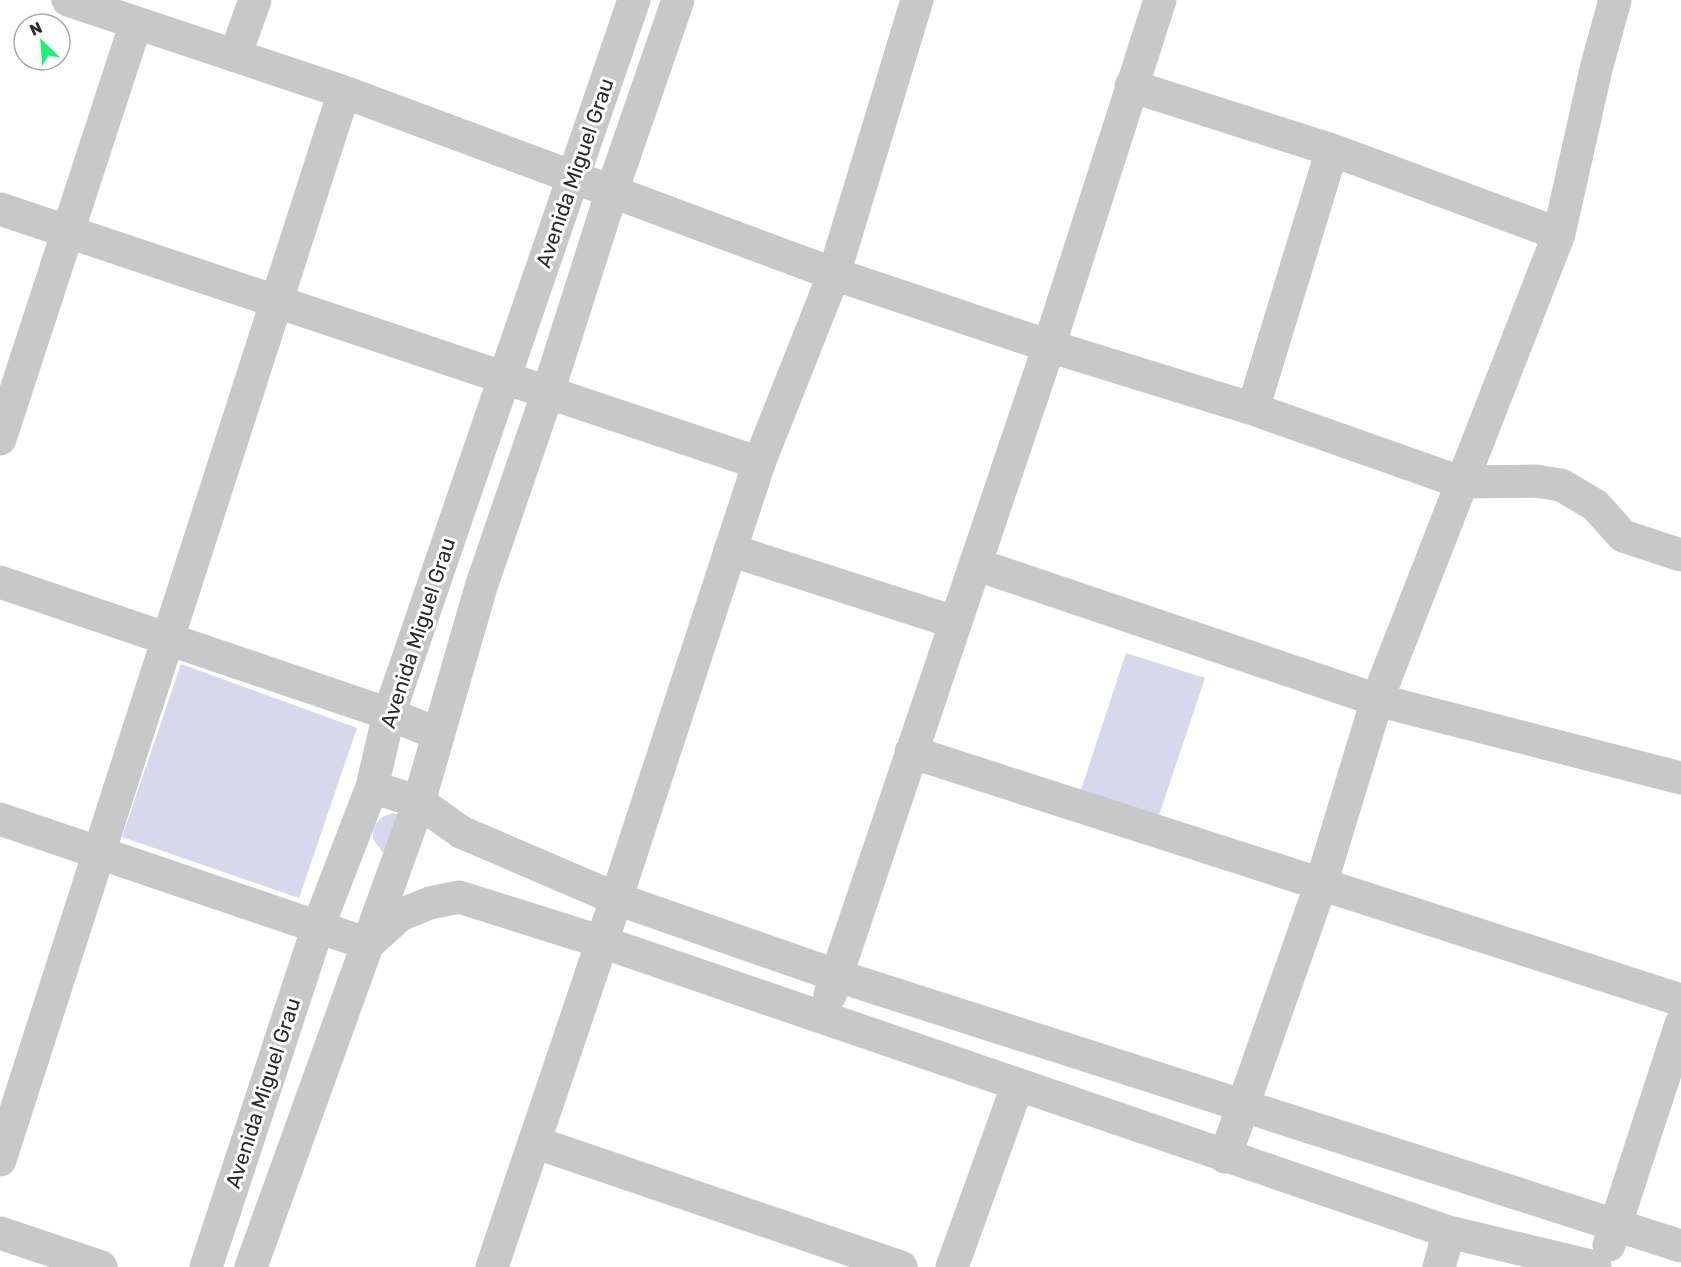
<svg xmlns="http://www.w3.org/2000/svg" width="1681" height="1267" viewBox="0 0 1681 1267" font-family="Rubik,sans-serif">
  <style>
    .green { fill: #d7d8eb }
    .lines { fill: none; stroke-linecap: round; stroke-linejoin: round }
    .minor { stroke: #c8c8c8; stroke-width: 33 }
    .labels { text-anchor: middle; stroke-width: 6; stroke-linejoin: round; paint-order: stroke }
    .street-label { font-size: 21px; fill: #2b2b2b; stroke: #fff }
  </style>
  <rect width="100%" height="100%" fill="#fff"/>
  <path class="green" d="M1126 653 1205 678 1158 818 1080 793Z
    M181 664 357 728 299 898 122 837Z
    M393 813 400 815 383 853 373 839C373 824 378 817 393 813Z"/>
  <g class="lines">
    <path class="minor" d="M68 0 344 92 834 274 1049 346 1253 409 1460 482 1536 481 1561 485 1595 505 1623 536 1681 555
      M235 56 255 0
      M1131 86 1332 150 1559 234
      M0 209 759 463
      M1253 409 1332 150
      M0 439 136 23
      M730 550 954 622
      M975 564 1377 700 1681 778
      M0 582 389 714 438 734
      M911 752 1681 1000
      M372 787 419 802 461 832 617 899 838 976 1681 1246
      M0 819 368 944 400 915 430 903 459 897 602 942 1449 1232 1595 1267
      M830 995 1049 346 1160 0
      M534 1142 901 1267
      M1225 1157 1321 884 1377 700 1559 234 1596 69 1615 0
      M0 1160 344 92
      M0 1233 101 1267
      M1609 1245 1681 1024
      M206 1267 318 927 372 787 389 714 634 0
      M251 1267 419 802 481 587 548 392 612 191 678 0
      M492 1267 602 942 759 463 834 274 917 0
      M952 1267 1018 1084
      M1439 1267 1449 1232"/>
  </g>
  <g class="labels">
    <g class="street-label">
      <text transform="translate(575 173) rotate(-71)" y="7">Avenida Miguel Grau</text>
      <text transform="translate(418 633) rotate(-72)" y="7">Avenida Miguel Grau</text>
      <text transform="translate(263 1093) rotate(-72)" y="7">Avenida Miguel Grau</text>
    </g>
  </g>
  <g transform="translate(42 42) rotate(335)"><circle r="28" fill="#ffffff" stroke="#aaaaaa" stroke-width="1.5"/>
  <path d="M0-4.5L10 22L0 15L-10 22Z" fill="#1ef275"/>
  <text y="-9" font-size="16" font-weight="bold" text-anchor="middle" fill="#2b2b2b">N</text>
  </g>
</svg>
